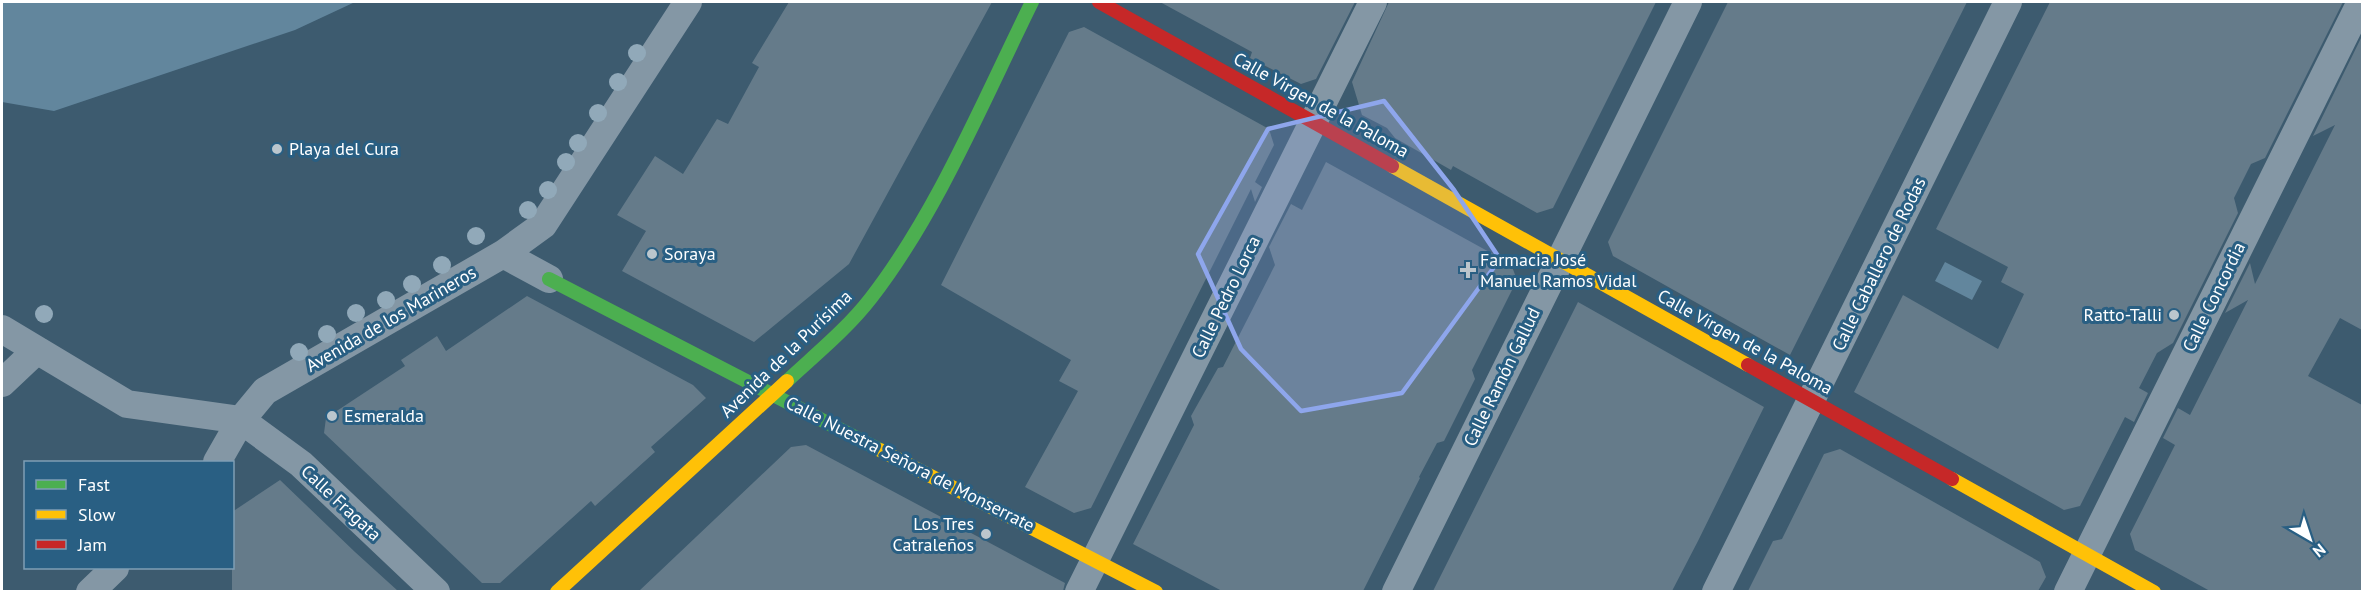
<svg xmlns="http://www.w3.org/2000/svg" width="2364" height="593" viewBox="0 0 2364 593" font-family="'PT Sans',sans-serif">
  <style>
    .water { fill: #62869d }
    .building { fill: #657b8a }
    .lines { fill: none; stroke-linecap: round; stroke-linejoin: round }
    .street { stroke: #8497a5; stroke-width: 28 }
    .fast { stroke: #4caf50; stroke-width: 14 }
    .slow { stroke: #ffc107; stroke-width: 14 }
    .jam { stroke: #c62828; stroke-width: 14 }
    .tree { fill: #91a9b9 }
    .marked { fill: #8ea6ec; fill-opacity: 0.2; stroke: #8ea6ec; stroke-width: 4.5; stroke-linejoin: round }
    .poi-dot { fill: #bbc6cd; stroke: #295f83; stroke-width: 2 }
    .labels { text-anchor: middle; stroke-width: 6; stroke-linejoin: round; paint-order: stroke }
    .street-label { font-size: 18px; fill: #fff; stroke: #295f83 }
    .poi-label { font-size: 18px; fill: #fff; stroke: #295f83; text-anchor: start }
  </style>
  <rect width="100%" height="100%" fill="#3d5b6f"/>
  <path class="water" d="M2 2H355L295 30 54 111 2 102Z
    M1945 262 1982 281 1972 300 1935 281Z"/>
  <path class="building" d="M789 2H992L849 264 754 342 622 271 646 231 617 215 655 156 683 174 717 119 728 124 759 67 752 63Z
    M1160 2H1355L1316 79 1301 84 1250 58 1252 52Z
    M1389 2H1656L1553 208 1537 213 1453 166 1451 170 1395 138 1387 128 1362 115 1352 82Z
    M1728 2H1967L1790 355 1613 256 1608 242Z
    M2050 2H2343L2265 158 2251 164 2234 198 2238 213 2173 343 2157 353 2139 388 2148 393 2134 422 2125 417 2080 506 2064 510 1854 392 1903 295 1998 349 2024 294 2001 282 2008 267 1936 229Z
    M1084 27 1269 129 1274 145 1255 182 1262 187 1255 202 1251 189 1091 508 1074 513 1025 487 1078 391 1059 381 1071 360 941 285 1069 32Z
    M2362 36V330L2340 318 2308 376 2362 405V591H2210L2135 550 2130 534 2175 445 2163 438 2178 408 2190 415 2248 300 2225 313 2250 263 2255 284 2335 125 2313 136Z
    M1326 162 1511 264 1517 280 1472 370 1475 379 1444 441 1437 443 1419 477 1420 478 1363 591H1222L1133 544 1194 425 1191 416 1218 368 1223 367 1275 265 1269 247 1291 204 1302 210Z
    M527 296 693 385 706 398 651 447 655 452 595 506 591 501 500 583H482L324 433 326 418 405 366 401 360 437 336 446 351Z
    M1578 302 1764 407 1698 541 1672 591H1433Z
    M806 445 1065 583 1063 591H639L791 447Z
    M1840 449 2040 562 2046 577 2038 591H1748L1773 541 1782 539 1824 454Z
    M280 480 355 552 398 591H232V512Z"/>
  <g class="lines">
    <path class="street" d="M503 254 549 279
      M2 329 127 404 241 420 265 391 503 254 543 225 688 2
      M2 383 37 350
      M217 462 241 420 301 464 436 592
      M90 592 115 568
      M1079 592 1373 2
      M1396 592 1688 2
      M1716 592 2008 2
      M2068 592 2361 2"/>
    <path class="fast" d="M549 279 880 450
      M787 381C816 354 847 329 871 298 937 213 984 99 1032 2"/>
    <path class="slow" d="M1392 166 1748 365
      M880 450 1156 592
      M1952 479 2154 592
      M557 592 787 381"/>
    <path class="jam" d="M1099 2 1392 166
      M1748 365 1952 479"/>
  </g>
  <g class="tree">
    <circle cx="637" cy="53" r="9"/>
    <circle cx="618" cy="82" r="9"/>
    <circle cx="598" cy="113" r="9"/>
    <circle cx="578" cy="143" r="9"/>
    <circle cx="566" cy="162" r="9"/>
    <circle cx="548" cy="190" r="9"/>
    <circle cx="528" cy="210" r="9"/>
    <circle cx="476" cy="236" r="9"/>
    <circle cx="442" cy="265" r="9"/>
    <circle cx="412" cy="284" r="9"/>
    <circle cx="386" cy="300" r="9"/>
    <circle cx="356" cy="313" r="9"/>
    <circle cx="44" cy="314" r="9"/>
    <circle cx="327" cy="334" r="9"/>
    <circle cx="299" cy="352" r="9"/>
  </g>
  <path class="marked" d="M1384 101 1454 190 1500 259 1402 393 1301 411 1241 349 1198 254 1268 129Z"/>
  <g class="poi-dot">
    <circle cx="277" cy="149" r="6"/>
    <circle cx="652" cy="254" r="6"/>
    <path d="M1465 261h6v6h6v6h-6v6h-6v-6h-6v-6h6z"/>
    <circle cx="2174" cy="315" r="6"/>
    <circle cx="332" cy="416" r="6"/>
    <circle cx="986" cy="534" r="6"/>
  </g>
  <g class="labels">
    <g class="street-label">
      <text transform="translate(1321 105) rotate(29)" y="6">Calle Virgen de la Paloma</text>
      <text transform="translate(1879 264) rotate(-64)" y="6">Calle Caballero de Rodas</text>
      <text transform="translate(1226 297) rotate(-64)" y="6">Calle Pedro Lorca</text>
      <text transform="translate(2214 297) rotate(-64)" y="6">Calle Concordia</text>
      <text transform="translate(391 319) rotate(-30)" y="6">Avenida de los Marineros</text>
      <text transform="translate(1745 342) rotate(29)" y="6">Calle Virgen de la Paloma</text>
      <text transform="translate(786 354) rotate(-44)" y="6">Avenida de la Purísima</text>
      <text transform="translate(1502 377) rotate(-64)" y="6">Calle Ramón Gallud</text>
      <text transform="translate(910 464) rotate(27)" y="6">Calle Nuestra Señora de Monserrate</text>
      <text transform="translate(341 503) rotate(43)" y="6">Calle Fragata</text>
    </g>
    <g class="poi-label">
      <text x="289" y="155">Playa del Cura</text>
      <text x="664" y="260">Soraya</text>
      <text x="1480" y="266">Farmacia José<tspan x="1480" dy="21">Manuel Ramos Vidal</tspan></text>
      <text x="2162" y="321" text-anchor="end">Ratto-Talli</text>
      <text x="344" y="422">Esmeralda</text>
      <text x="974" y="530" text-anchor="end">Los Tres<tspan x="974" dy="21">Catraleños</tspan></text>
    </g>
  </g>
  <rect width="2364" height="593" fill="none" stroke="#ffffff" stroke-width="6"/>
  <rect x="24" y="461" width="210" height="108" fill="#295f83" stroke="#7f9fb5" stroke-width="1.5"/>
  <rect x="36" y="480" width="30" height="9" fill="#4caf50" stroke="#7f9fb5" stroke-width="1.5"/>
  <text x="78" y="491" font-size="18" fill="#ffffff">Fast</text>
  <rect x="36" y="510" width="30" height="9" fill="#ffc107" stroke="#7f9fb5" stroke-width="1.5"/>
  <text x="78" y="521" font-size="18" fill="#ffffff">Slow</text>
  <rect x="36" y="540" width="30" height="9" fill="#c62828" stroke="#7f9fb5" stroke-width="1.5"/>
  <text x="78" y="551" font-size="18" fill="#ffffff">Jam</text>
  <g transform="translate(2310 539) rotate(141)" stroke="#295f83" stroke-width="4.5" paint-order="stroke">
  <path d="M0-4.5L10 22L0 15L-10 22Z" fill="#ffffff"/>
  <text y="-9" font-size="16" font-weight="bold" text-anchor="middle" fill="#ffffff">N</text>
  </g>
</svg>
